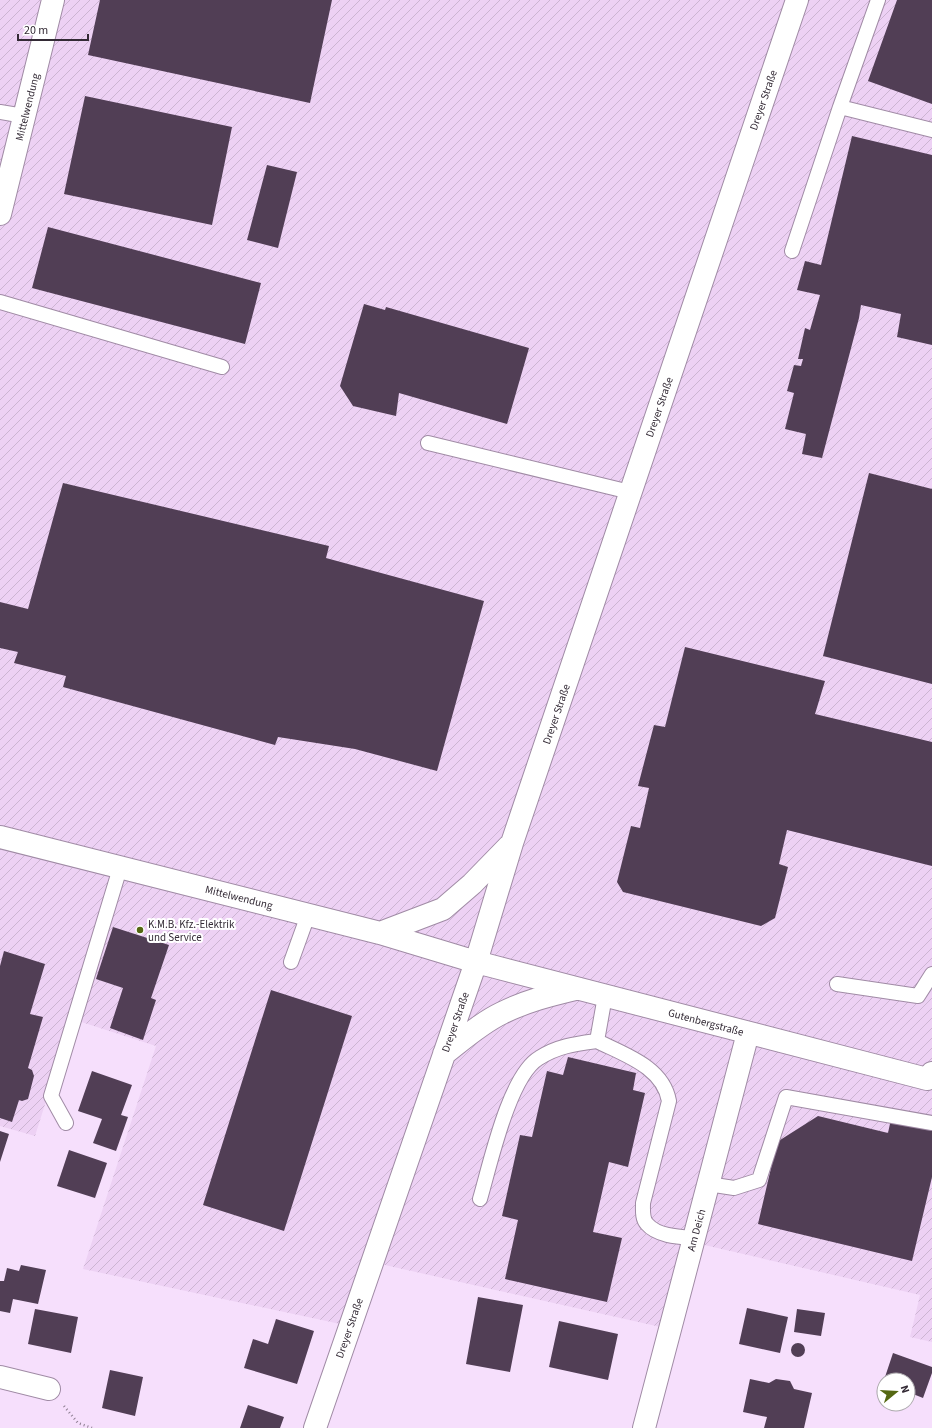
<svg xmlns="http://www.w3.org/2000/svg" width="932" height="1428" viewBox="0 0 932 1428" font-family="'Source Sans 3',sans-serif">
  <style>
    .industrial { fill: url(#industrial-furrows) }
    .building { fill: #513e55 }
    .lines { fill: none; stroke-linecap: round; stroke-linejoin: round }
    .lane-casing { stroke: #a08ba5; stroke-width: 16 }
    .street-casing { stroke: #a08ba5; stroke-width: 24 }
    .path { stroke: #8c7d90; stroke-width: 2.5; stroke-dasharray: 1 3; stroke-linecap: butt }
    .lane { stroke: #fff; stroke-width: 14 }
    .street { stroke: #fff; stroke-width: 22 }
    .poi-dot { fill: #546712; stroke: #fff; stroke-width: 1.5 }
    .labels { text-anchor: middle; stroke-width: 4; stroke-linejoin: round; paint-order: stroke }
    .street-label { font-size: 11px; fill: #332a35; stroke: #fff }
    .poi-label { font-size: 11px; fill: #332a35; stroke: #fff; text-anchor: start }
  </style>
  <defs>
    <pattern id="industrial-furrows" width="10" height="10" patternUnits="userSpaceOnUse"><rect width="10" height="10" fill="#edd1f4"/><path d="M-1 1l2-2M0 10L10 0M9 11l2-2" fill="none" stroke="#ccb4d2"/></pattern>
  </defs>
  <rect width="100%" height="100%" fill="#f6dffc"/>
  <path class="industrial" d="M0 0H932V1342L910 1337 920 1295 687 1241 665 1328 367 1261 345 1325 83 1269 156 1046 72 1019 35 1136 0 1126Z"/>
  <path class="building" d="M100 0H332L310 103 88 55Z
    M897 0H932V104L868 81Z
    M85 96 232 127 212 225 64 194Z
    M852 136 932 155V345L897 337 901 314 861 305 859 318 822 458 802 454 806 434 785 429 794 393 787 391 794 365 801 366 803 359H798L805 328 810 330 820 295 797 290 805 261 821 265Z
    M267 165 297 172 278 248 247 240Z
    M48 227 261 283 245 344 32 288Z
    M364 304 385 310 386 307 529 348 507 424 399 393 396 416 353 406 340 386Z
    M869 473 932 489V684L823 656Z
    M63 483 329 546 326 558 484 601 437 771 355 749 278 737 275 745 63 687 66 676 14 663 18 652 0 648V602L28 609Z
    M685 647 825 681 815 714 932 742V866L787 830 779 864 788 867 775 918 761 926 623 892 617 882 631 826 640 828 649 788 638 786 654 725 665 727Z
    M113 927 169 945 151 998 156 1000 143 1040 110 1028 123 988 96 979Z
    M4 951 45 964 30 1014 43 1017 28 1068 32 1070 34 1076 28 1099 22 1101 19 1100 12 1122 0 1118V966Z
    M271 990 352 1016 284 1231 203 1205Z
    M568 1057 636 1073 633 1090 645 1093 628 1167 609 1162 593 1232 622 1238 607 1302 505 1279 518 1220 502 1216 520 1135 532 1137 547 1071 563 1075Z
    M92 1071 132 1085 121 1115 128 1117 116 1151 93 1143 102 1119 78 1111Z
    M818 1116 888 1133 891 1119 932 1130V1177L912 1261 758 1224 777 1142Z
    M0 1131 9 1134 0 1162Z
    M69 1150 107 1163 95 1198 57 1186Z
    M21 1265 46 1270 38 1304 13 1299 10 1313 0 1311V1281H4L7 1268 19 1271Z
    M478 1297 523 1305 510 1372 466 1364Z
    M747 1308 788 1317 780 1353 739 1344Z
    M35 1309 78 1317 71 1353 28 1344Z
    M797 1309 825 1313 821 1336 794 1332Z
    M276 1319 314 1331 297 1384 244 1368 253 1339 268 1344Z
    M559 1321 618 1334 608 1380 549 1367Z
    M791 1350a7 7 0 1 1 14 0a7 7 0 1 1-14 0Z
    M893 1353 932 1367V1373L923 1398 908 1392V1380H884Z
    M110 1370 143 1377 135 1416 102 1408Z
    M750 1379 769 1383 776 1379 790 1381 794 1389 812 1393 804 1428H764L767 1417 743 1412Z
    M248 1405 284 1417 280 1428H240Z"/>
  <g class="lines">
    <defs>
      <path id="lane" d="M840 107 878 0
        M0 112 24 116
        M792 251 840 107 932 130
        M0 302 222 367
        M428 443 630 492
        M291 962 308 915
        M837 984 918 996 932 974
        M605 996 597 1041C625 1055 663 1067 669 1101L643 1203C643 1210 642 1219 647 1224 657 1236 679 1237 693 1238
        M66 1123 51 1096 120 868
        M708 1184 734 1188 759 1180 786 1097 932 1123
        M480 1199C490 1165 509 1076 539 1058 558 1046 575 1044 597 1041"/>
      <path id="street" d="M0 214 53 0
        M0 837 380 933 476 962 927 1079 932 1073
        M380 933 443 909 472 884 509 846
        M444 1054C462 1040 481 1023 502 1013 526 1001 550 995 575 989
        M0 1377 49 1389
        M315 1428 476 962 512 843 797 0
        M644 1428 748 1033"/>
    </defs>
    <use href="#lane" class="lane-casing"/>
    <use href="#street" class="street-casing"/>
    <path class="path" d="M64 1406 78 1423 92 1428"/>
    <use href="#lane" class="lane"/>
    <use href="#street" class="street"/>
  </g>
  <circle class="poi-dot" cx="140" cy="930" r="4"/>
  <g class="labels">
    <g class="street-label">
      <text transform="translate(763 100) rotate(-71)" y="4">Dreyer Straße</text>
      <text transform="translate(27 107) rotate(-76)" y="4">Mittelwendung</text>
      <text transform="translate(659 407) rotate(-71)" y="4">Dreyer Straße</text>
      <text transform="translate(556 714) rotate(-71)" y="4">Dreyer Straße</text>
      <text transform="translate(239 897) rotate(14)" y="4">Mittelwendung</text>
      <text transform="translate(455 1022) rotate(-71)" y="4">Dreyer Straße</text>
      <text transform="translate(706 1022) rotate(15)" y="4">Gutenbergstraße</text>
      <text transform="translate(696 1230) rotate(-75)" y="4">Am Deich</text>
      <text transform="translate(349 1328) rotate(-71)" y="4">Dreyer Straße</text>
    </g>
    <g class="poi-label">
      <text x="148" y="928">K.M.B. Kfz.-Elektrik<tspan x="148" dy="13">und Service</tspan></text>
    </g>
  </g>
  <g transform="translate(896 1392) rotate(72)"><circle r="19" fill="#ffffff" stroke="#adaaae"/>
  <path d="M0-3L7 15L0 10L-7 15Z" fill="#546712"/>
  <text y="-6" font-size="11" font-weight="bold" text-anchor="middle" fill="#332a35">N</text>
  </g>
  <path d="M18 34v6h70v-6" fill="none" stroke="#332a35" stroke-width="2"/>
  <text x="24" y="34" font-size="12" fill="#332a35" stroke="#ffffff" stroke-width="3" paint-order="stroke">20 m</text>
</svg>
